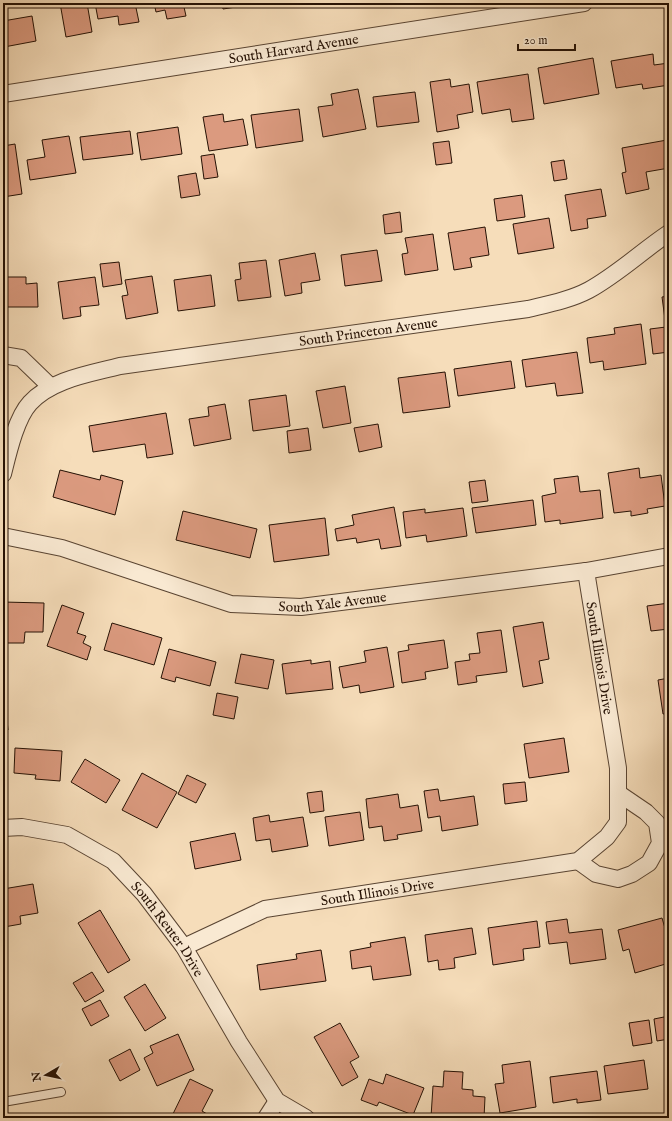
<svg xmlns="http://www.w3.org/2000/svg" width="672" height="1121" viewBox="0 0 672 1121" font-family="'IM FELL English',serif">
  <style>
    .building { fill: #db9a7f; stroke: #251104 }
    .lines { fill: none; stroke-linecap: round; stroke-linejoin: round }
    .service-casing { stroke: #594432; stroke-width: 10 }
    .minor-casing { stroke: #594432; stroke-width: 18 }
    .service { stroke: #f9e9d2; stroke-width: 8 }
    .minor { stroke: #f9e9d2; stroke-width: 16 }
    .labels { text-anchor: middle; stroke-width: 3.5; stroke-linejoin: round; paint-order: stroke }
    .street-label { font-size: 14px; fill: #251104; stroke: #f9e9d2 }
  </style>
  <rect width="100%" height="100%" fill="#f6ddba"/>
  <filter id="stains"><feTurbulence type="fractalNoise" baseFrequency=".005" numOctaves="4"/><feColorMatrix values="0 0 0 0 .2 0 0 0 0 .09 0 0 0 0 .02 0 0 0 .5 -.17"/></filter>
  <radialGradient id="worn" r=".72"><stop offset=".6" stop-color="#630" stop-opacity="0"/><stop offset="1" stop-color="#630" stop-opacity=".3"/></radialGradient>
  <path class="building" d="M60 3H87L92 32 66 37Z
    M95 3H135L139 22 119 25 118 16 98 19Z
    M154 3H205V4L184 7 186 16 167 19 165 10 156 12Z
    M212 3H249V5L223 9 222 4 212 6Z
    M32 16 36 41 4 47 3 21Z
    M653 54 654 65 669 63V85L643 89 642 84 616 88 611 61Z
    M593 58 599 94 544 104 538 68Z
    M528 74 534 119 512 122 510 109 482 114 477 82Z
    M450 79 451 87 469 84 473 112 457 115 459 128 437 132 430 82Z
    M358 89 366 129 323 137 318 107 333 105 331 94Z
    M415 92 419 122 377 127 373 97Z
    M299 109 303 141 256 148 251 115Z
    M223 114 224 122 243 119 248 145 209 151 203 117Z
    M178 127 182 154 141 160 137 133Z
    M130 131 133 154 83 160 80 137Z
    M69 136 76 173 30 180 27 160 45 157 42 140Z
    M667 140 669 168 646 172 649 189 626 194 622 173 626 172 622 148Z
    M449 141 452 163 436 165 433 143Z
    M15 144 22 194 3 197V146Z
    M214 154 218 177 204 179 201 156Z
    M564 160 567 179 554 181 551 162Z
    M196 173 200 195 181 198 178 176Z
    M601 189 606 216 587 219 588 228 571 231 565 195Z
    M522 195 525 217 497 221 494 199Z
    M400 212 402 232 385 234 383 215Z
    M549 218 554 248 518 254 513 224Z
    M485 227 489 255 470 258 472 267 454 270 448 233Z
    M433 234 438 270 405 275 402 254 408 253 405 238Z
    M377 250 382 281 345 286 341 255Z
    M315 253 320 280 301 283 302 293 285 296 279 260Z
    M266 260 271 297 238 301 235 280 241 279 239 263Z
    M119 262 122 284 103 287 100 264Z
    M211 275 215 306 178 311 174 280Z
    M152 276 158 313 126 319 122 296 128 295 125 280Z
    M5 277H26V284L37 283 38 307H3V283H5Z
    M95 277 99 305 80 307 81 316 63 319 58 282Z
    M669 296V352L653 354 650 329 666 327 662 297Z
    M641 324 646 364 604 370 603 361 590 363 587 338 615 334 614 328Z
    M577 352 583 393 557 396 555 383 526 387 522 360Z
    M511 361 515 388 458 396 454 369Z
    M445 372 450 407 403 413 398 378Z
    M345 386 351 423 323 428 316 391Z
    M286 395 290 426 253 431 249 400Z
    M225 404 231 439 194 446 189 419 209 416 208 407Z
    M166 413 173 454 147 458 145 444 93 452 89 426Z
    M378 424 382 447 359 452 354 428Z
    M308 428 311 450 289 453 287 431Z
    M639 468 640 478 661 475 665 506 647 509 648 513 631 516V511L614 513 608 473Z
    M60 470 100 480 101 475 123 481 115 515 53 497Z
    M578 476 580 492 600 490 603 518 560 524V520L545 522 542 496 556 493 554 479Z
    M485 480 488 501 472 503 469 482Z
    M533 500 536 525 476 533 472 508Z
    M394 507 401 546 381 549 379 539 357 543 356 538 337 541 335 529 354 525 352 515Z
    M463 508 467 536 427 542 426 535 406 538 403 512 425 509V513Z
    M183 511 257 529 250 558 176 540Z
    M325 518 329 555 274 562 269 525Z
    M3 602 44 603 43 632H25L24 643H6L7 626H3Z
    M669 603V629L651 631 647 606Z
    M62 605 84 613 77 633 86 636 83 643 91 647 87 660 47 646Z
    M543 622 549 659 539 661 543 683 523 687 513 627Z
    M112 623 162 638 154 665 104 650Z
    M501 630 507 672 476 676 477 682 458 685 455 662 470 660 469 654 480 653 477 633Z
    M444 640 448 668 425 672 426 679 402 683 398 652 409 650 408 645Z
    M387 647 394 687 360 693 359 685 343 688 339 667 366 662 364 651Z
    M169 649 216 662 210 686 176 677 175 682 161 678Z
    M241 654 274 660 268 689 235 683Z
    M311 660V664L330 661 333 689 286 694 282 664Z
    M669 678V713L663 714 658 680Z
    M217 693 238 697 234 719 213 715Z
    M3 710H6L8 730 3 731Z
    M564 738 569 772 529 778 524 744Z
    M15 748 62 751 60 781 35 779 36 775 14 773Z
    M85 759 120 780 106 803 71 782Z
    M142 773 177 792 157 828 122 810Z
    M187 775 206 784 196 803 178 794Z
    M525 782 527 801 505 804 503 784Z
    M438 789 440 801 474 796 478 825 442 831 440 816 428 818 424 791Z
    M322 791 324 811 310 813 307 793Z
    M398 794 400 808 418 805 422 831 397 835 398 839 384 841 382 826 369 828 366 799Z
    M360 812 364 840 329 846 325 817Z
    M269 815 270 822 303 817 308 846 272 852 270 839 256 841 253 818Z
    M235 833 241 860 195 869 190 842Z
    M33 884 38 913 20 916 21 924 4 927 3 889Z
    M100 910 130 960 108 973 78 923Z
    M662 918 669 942V963L635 973 629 949 623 951 618 930Z
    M567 919 569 933 602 929 606 959 570 964 567 942 549 944 546 922Z
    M537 921 540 947 523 949 524 960 493 965 488 928Z
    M472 928 476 954 454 958 455 968 439 970 438 960 428 962 425 935Z
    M405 937 411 975 373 980 371 966 352 969 350 951 371 947 370 943Z
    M321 950 326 981 260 990 257 965 297 959 296 954Z
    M92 972 104 991 85 1002 73 983Z
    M145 984 166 1018 145 1031 124 997Z
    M100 1000 109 1016 91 1026 82 1009Z
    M669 1016V1039L657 1041 654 1019Z
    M649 1020 652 1043 633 1046 629 1023Z
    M340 1023 359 1057 350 1062 358 1077 342 1086 314 1037Z
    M178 1034 194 1070 157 1086 144 1058 153 1053 150 1046Z
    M130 1049 140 1070 120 1081 109 1060Z
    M644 1060 648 1089 608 1094 604 1066Z
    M530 1061 536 1107 500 1113 495 1084 504 1083 502 1065Z
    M444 1071 463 1072 462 1089 473 1090V1096L485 1097 484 1118 431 1117 433 1086 443 1087Z
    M597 1071 601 1100 577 1103V1099L553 1103 550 1077Z
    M386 1074 424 1088 413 1115 379 1102 377 1106 361 1100 369 1079 383 1084Z
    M190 1079 213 1090 202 1111 207 1114 204 1118H171Z"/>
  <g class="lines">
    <defs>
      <path id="service" d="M3 1102 61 1092"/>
      <g id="minor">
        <path id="s1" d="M3 94 584 3"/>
        <path d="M3 355 21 358 51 387"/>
        <path id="s2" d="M3 474C8 454 16 418 30 403 52 379 90 374 120 366L528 309C549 304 570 300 589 290 618 274 642 251 669 233"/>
        <path id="s3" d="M3 536 62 548 231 604 301 607 586 571 669 556"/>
        <path id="s4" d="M3 828 22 827 67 835 113 861 144 894 184 947 239 1042 277 1101 306 1118"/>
        <path d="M578 861 596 874 618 879 632 874 649 863 660 843 657 823 646 812 618 793"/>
        <path id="s5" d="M184 947 265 909 578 861 607 837 618 822V768L586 571"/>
        <path d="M266 1118 277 1101"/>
      </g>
    </defs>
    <use href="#service" class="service-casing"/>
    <use href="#minor" class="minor-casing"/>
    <use href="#service" class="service"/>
    <use href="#minor" class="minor"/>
  </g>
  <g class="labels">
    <g class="street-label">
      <text dy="5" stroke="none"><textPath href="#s1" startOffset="294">South Harvard Avenue</textPath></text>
      <text dy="5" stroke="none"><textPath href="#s2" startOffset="426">South Princeton Avenue</textPath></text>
      <text dy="5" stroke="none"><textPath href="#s3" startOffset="340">South Yale Avenue</textPath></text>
      <text transform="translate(600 658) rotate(81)" y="5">South Illinois Drive</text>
      <text dy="5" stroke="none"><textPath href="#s5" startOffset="203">South Illinois Drive</textPath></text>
      <text dy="5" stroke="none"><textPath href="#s4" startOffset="205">South Reuter Drive</textPath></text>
    </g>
  </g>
  <rect width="672" height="1121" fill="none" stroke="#f6ddba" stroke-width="16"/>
  <rect x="4" y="4" width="664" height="1113" fill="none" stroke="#251104" stroke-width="2"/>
  <rect x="8" y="8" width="656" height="1105" fill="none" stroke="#251104"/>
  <g transform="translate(46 1075) rotate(261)" stroke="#f9e9d2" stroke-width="3" paint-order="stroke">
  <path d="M0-3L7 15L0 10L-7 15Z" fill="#251104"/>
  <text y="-6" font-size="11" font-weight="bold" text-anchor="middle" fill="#251104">N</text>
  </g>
  <path d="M518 44v6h57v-6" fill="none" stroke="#251104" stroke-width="2"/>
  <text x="524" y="44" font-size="12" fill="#251104" stroke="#f9e9d2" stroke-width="3" paint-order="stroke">20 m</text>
  <rect width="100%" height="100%" filter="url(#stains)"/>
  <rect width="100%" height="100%" fill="url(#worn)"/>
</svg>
